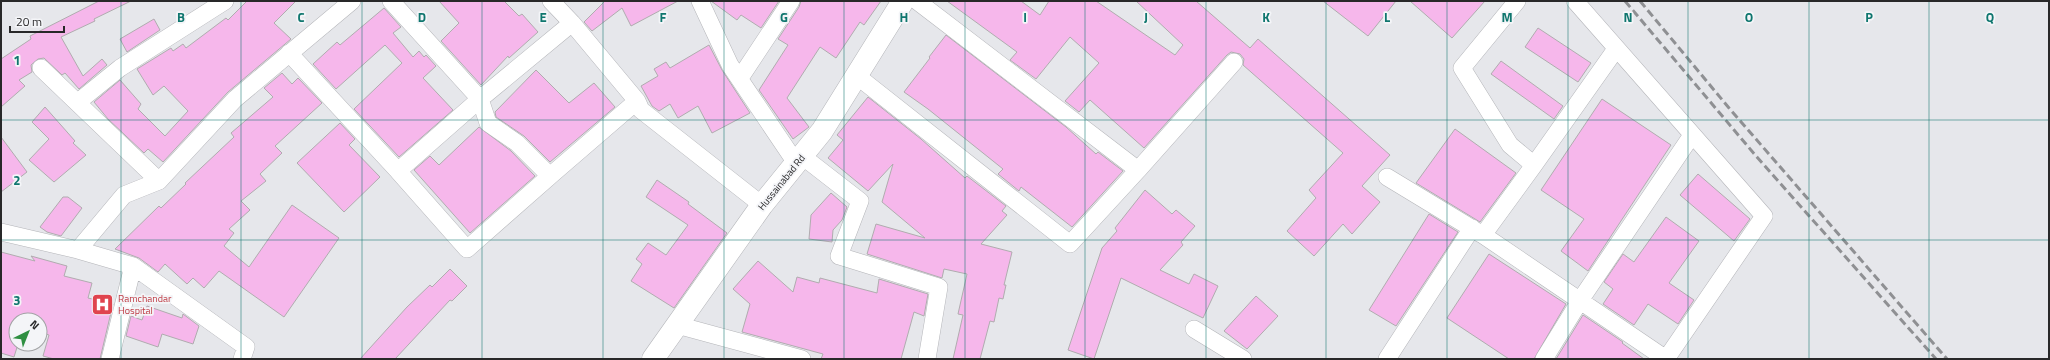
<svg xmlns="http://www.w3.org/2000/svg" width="2050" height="360" viewBox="0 0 2050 360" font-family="'Titillium Web',sans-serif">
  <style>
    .building { fill: #f6b7eb; stroke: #b0acaf }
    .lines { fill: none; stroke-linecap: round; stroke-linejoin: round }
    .street-casing { stroke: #b4b5b9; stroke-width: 18 }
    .secondary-casing { stroke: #b4b5b9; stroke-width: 23 }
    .street { stroke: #fff; stroke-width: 17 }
    .secondary { stroke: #fff; stroke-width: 22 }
    .rail { stroke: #8f9093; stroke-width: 3; stroke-dasharray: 8 4; stroke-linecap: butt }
    .grid { fill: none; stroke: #0f766e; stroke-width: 1; stroke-opacity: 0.55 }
    .labels { text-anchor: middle; stroke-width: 3.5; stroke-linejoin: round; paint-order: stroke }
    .street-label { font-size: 10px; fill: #282829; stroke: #f4f5f8 }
    .health-label { font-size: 10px; fill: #be3a42; stroke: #f4f5f8; text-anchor: start }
    .grid-label { font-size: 13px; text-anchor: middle; font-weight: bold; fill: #0f766e; stroke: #f4f5f8; stroke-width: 3.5; stroke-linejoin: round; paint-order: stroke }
  </style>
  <rect width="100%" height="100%" fill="#e6e7eb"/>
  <path class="building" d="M99 1H131L94 19 95 21 61 37 83 76 102 59 107 65 79 89 65 73 62 75 44 58 38 59 31 65 32 72 19 80 25 86 1 107V59L31 39 30 36Z
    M247 1H296L274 23 291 39 228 92 163 162 148 149 144 153 108 119 94 102 120 80 141 104 138 109 165 136 188 111 164 86 153 95 137 69 171 48 173 51 183 44 186 48 226 18 228 20Z
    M439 1H504L519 16 522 14 538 32 509 58 508 56 481 85 441 41 459 23Z
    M605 1H678L631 26 622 8 592 31 584 22Z
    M711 1H779L761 28 741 15 737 20Z
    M801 1H881L864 25 860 22 836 58 820 47 787 98 809 127 793 139 759 90 788 45 778 39 799 7Z
    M947 1H1021L1040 15 1049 1H1096L1175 55 1183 45 1136 1H1196L1250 48 1258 39 1390 155 1362 186 1380 202 1352 234 1343 224 1314 256 1287 231 1316 198 1309 190 1343 153 1243 65 1244 59 1240 54 1231 52 1227 55 1144 148 1090 100 1079 112 1065 101 1099 63 1070 37 1036 79 1010 60 1017 52Z
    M1323 1H1396L1368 36Z
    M1410 1H1485L1452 38Z
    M384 8 401 27 393 33 413 57 419 51 424 57 426 55 436 66 423 78 453 110 399 157 354 109 402 63 385 45 336 89 313 64 337 42 340 45Z
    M154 19 160 30 127 52 120 39Z
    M1538 28 1591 63 1578 82 1525 47Z
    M946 35 1066 127 1096 154 1098 152 1123 171 1072 227 1021 187 1019 191 998 174 1003 169 928 109 904 92 930 58 929 57Z
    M709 45 722 70 750 113 712 133 698 106 678 118 670 104 659 111 652 106 641 86 658 76 654 69 666 62 670 68Z
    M1501 61 1563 106 1554 119 1491 74Z
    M536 70 569 103 594 83 615 107 550 162 524 136 496 117 495 112Z
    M282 73 292 84 298 78 322 103 275 146 282 153 260 174 266 181 241 201 250 210 229 229 234 233 224 246 249 267 292 205 339 238 284 317 219 271 204 288 193 278 187 284 165 264 158 272 139 258 115 249 159 206 161 208 186 184 185 183 234 137 231 133 273 97 264 88Z
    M868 97 921 139 965 178 967 176 1006 206 1002 211 1007 215 981 244 1012 252 1004 285H1006L1003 299 999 298 994 322 990 321 980 359H953L963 315 958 314 967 274 944 269 942 278 867 254 876 224 925 238 882 202 893 164 868 191 828 158 843 140 837 135Z
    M1602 99 1671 145 1588 271 1561 251 1584 219 1541 190Z
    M45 107 75 141 73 143 86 155 54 182 29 160 49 139 32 122Z
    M340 123 355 139 349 145 380 177 344 212 297 163Z
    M479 127 511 151 535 176 470 233 414 170 430 156 439 165Z
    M1455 129 1516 173 1480 222 1416 183Z
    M1 137 27 172 1 192Z
    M1698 174 1750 219 1734 241 1680 195Z
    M657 180 689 202 688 204 727 233 674 308 631 281 642 264 636 259 648 243 666 255 688 225 646 197Z
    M1145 190 1172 214 1176 210 1195 226 1181 242 1183 245 1160 270 1189 284 1194 274 1218 286 1203 318 1121 278 1094 359 1068 350 1102 248 1117 231 1115 228Z
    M831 193 847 207 842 220 833 230 832 242 809 239 811 215Z
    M63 197H68L82 208 61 236 47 232 40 227Z
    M1429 214 1458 232 1396 326 1369 310Z
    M1666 217 1699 241 1669 283 1694 300 1678 324 1648 304 1634 325 1603 304 1613 289 1604 282 1623 254 1634 262 1636 259Z
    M1 252 35 261 31 256 67 266 64 276 92 283 88 298 113 304 100 359H54L43 356 49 335 40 332V320H16V344H18L14 357 1 353Z
    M1489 254 1566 304 1534 359H1509L1447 318Z
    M758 261 793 292 797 277 819 283 820 278 877 293 879 279 928 294 924 316 914 312 901 359H821L823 354 742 332 750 304 733 289Z
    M450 269 467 286 452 301 450 300 395 359H360L407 307 430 285 432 287Z
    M1256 296 1278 316 1247 349 1224 331Z
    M147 306 182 318 183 314 199 326 193 344 162 334 158 347 126 336 131 316 142 320Z
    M1583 315 1623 342 1622 343 1644 359H1556Z"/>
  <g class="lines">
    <defs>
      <path id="street" d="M391 1 480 99 488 123 517 143 550 176 637 101
        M551 1 572 23 637 101 641 110 762 205
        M700 1 730 65 796 163
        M1517 1 1462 68 1510 145 1534 165
        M1575 1 1764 216 1666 359 1483 235 1534 165 1616 49
        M289 53 398 171 480 99 572 23
        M41 68 159 181 235 99 352 1
        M857 76 1070 244 1138 170 917 1
        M740 78 791 1
        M78 102 120 68 225 1
        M802 156 860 201 839 256 939 287 927 359
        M1138 170 1234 62
        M398 171 467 249 550 176
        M1387 177 1481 234
        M1 232 78 250 133 266 246 347 242 359
        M78 250 124 195 159 181
        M677 325 802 359
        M1194 329 1243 359
        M110 359 133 266
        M1387 359 1472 228
        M1544 359 1581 299 1692 135"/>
      <path id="secondary" d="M653 359 762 205 822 131 903 1"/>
    </defs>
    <use href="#street" class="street-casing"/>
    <use href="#secondary" class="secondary-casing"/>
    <use href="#street" class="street"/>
    <use href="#secondary" class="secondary"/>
    <path class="rail" d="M1625 1 1756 156 1936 359
      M1640 1 1729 108 1947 359"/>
  </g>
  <path class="grid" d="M121 1V359M241 1V359M362 1V359M482 1V359M603 1V359M724 1V359M844 1V359M965 1V359M1085 1V359M1206 1V359M1326 1V359M1447 1V359M1568 1V359M1688 1V359M1809 1V359M1929 1V359M1 120H2049M1 240H2049"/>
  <defs>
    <symbol id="hospital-square" viewBox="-11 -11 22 22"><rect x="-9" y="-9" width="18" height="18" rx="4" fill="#e0444e" stroke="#f4f5f8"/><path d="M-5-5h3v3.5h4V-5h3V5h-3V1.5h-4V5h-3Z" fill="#fff"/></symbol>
  </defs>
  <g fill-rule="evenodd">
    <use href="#hospital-square" x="90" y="292" width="25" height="25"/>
  </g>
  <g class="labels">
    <g class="street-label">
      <text transform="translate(781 182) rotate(-51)" y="4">Hussainabad Rd</text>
    </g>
    <g class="health-label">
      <text x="118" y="302">Ramchandar<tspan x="118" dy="12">Hospital</tspan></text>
    </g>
  </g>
  <g class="grid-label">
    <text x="181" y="22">B</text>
    <text x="301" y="22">C</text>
    <text x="422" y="22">D</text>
    <text x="543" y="22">E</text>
    <text x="663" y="22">F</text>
    <text x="784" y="22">G</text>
    <text x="904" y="22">H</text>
    <text x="1025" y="22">I</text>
    <text x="1146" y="22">J</text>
    <text x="1266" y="22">K</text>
    <text x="1387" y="22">L</text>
    <text x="1507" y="22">M</text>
    <text x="1628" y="22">N</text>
    <text x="1749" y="22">O</text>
    <text x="1869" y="22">P</text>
    <text x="1990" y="22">Q</text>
    <text x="17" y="65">1</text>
    <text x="17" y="185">2</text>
    <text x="17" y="305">3</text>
  </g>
  <rect width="2050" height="360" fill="none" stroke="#282829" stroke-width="4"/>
  <g transform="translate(28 332) rotate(43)"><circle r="19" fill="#f4f5f8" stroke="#a2a3a5"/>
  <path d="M0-3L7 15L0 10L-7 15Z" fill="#2f8f42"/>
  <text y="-6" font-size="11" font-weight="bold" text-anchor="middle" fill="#282829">N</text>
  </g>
  <path d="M10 26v6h54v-6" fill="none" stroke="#282829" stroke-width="2"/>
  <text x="16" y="26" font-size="12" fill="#282829" stroke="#f4f5f8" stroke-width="3" paint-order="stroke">20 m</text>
</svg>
